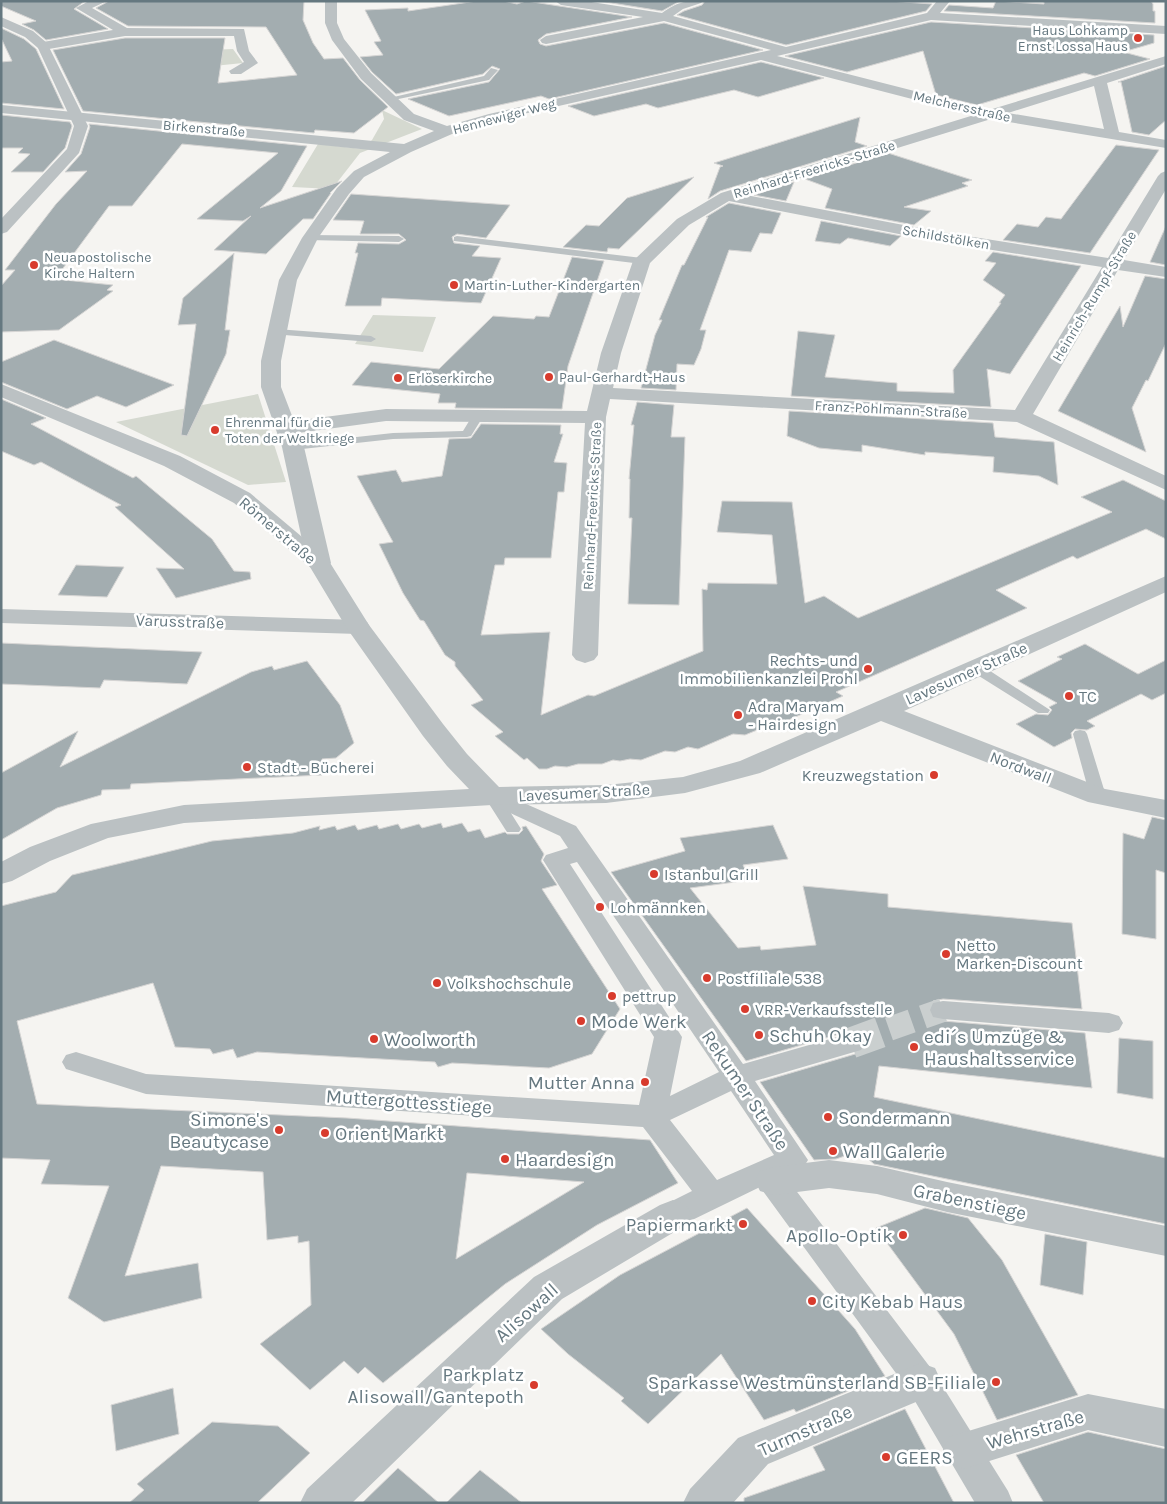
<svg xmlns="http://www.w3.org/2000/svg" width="1167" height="1504" viewBox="0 0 1167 1504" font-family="Karla,sans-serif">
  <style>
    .green { fill: #d5d9d0 }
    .building { fill: #a3adb0; stroke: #d6d5d4; fill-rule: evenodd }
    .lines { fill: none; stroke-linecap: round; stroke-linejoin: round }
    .pedestrian-tunnel-far1 { stroke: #cacfcf; stroke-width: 24; stroke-dasharray: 24 12; stroke-linecap: butt }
    .pedestrian-tunnel { stroke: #cacfcf; stroke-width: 31; stroke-dasharray: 31 16; stroke-linecap: butt }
    .service { fill: #bbc1c3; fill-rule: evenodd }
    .pedestrian { fill: #bbc1c3; fill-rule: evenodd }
    .minor { fill: #bbc1c3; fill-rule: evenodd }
    .tertiary { fill: #bbc1c3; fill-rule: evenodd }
    .poi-dot { fill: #d83b2d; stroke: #fff; stroke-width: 2 }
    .labels { text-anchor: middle; stroke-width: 5; stroke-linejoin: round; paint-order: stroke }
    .far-poi-label { font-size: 14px; fill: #657880; stroke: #fff; text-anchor: start }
    .far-street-label { font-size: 14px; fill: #657880; stroke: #fff }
    .street-label { font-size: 16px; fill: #657880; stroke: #fff }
    .poi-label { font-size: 16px; fill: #657880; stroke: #fff; text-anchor: start }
    .near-poi-label { font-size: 19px; fill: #657880; stroke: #fff; text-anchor: start }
    .near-street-label { font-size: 19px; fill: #657880; stroke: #fff }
  </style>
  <rect width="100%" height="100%" fill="#f5f4f1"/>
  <path class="green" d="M233 49 243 63 174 70 158 52Z
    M382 110 422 129 360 153 332 189 292 187 318 144 362 149 372 140 384 119Z
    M373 315 436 317 423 352 355 344Z
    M258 394 286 482 248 485 116 422Z"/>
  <path class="building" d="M1 1H85L74 9 108 29 46 40 34 30 22 24 36 21 1 6Z
    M109 1H304L303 20 313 43 324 59 343 58 360 80 388 107 354 133 315 130 314 133 83 111 53 50 125 38H225L218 83 297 75 266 27 128 26 96 8Z
    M477 1H503L517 4 526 1 632 17 546 34 538 40 540 44 546 46 664 23 763 50 549 99 541 96 449 116 408 99 489 82 500 69 492 66 483 74 396 94 372 72 360 57 383 55 374 42 381 41 365 10 408 8V11Z
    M599 1H680L662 11Z
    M705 1H889L932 4 926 11 786 45 677 15 684 11 702 5Z
    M996 1 1044 4V1H1151L1153 4V11H1155V23L944 11 949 5 993 8Z
    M931 22 1154 35V43L1123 52 1150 59 1095 76 1084 73 977 105 936 95 923 51 847 72 785 56Z
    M1 28 24 39 36 49 64 109 1 103V62L12 61 1 38Z
    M761 62 824 78 758 97 734 90 658 108 646 104 594 116 568 106Z
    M1166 66V120L1149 135 1132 132 1121 82H1118Z
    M1 115 70 122 72 126 65 148 43 172H11L30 154 18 153 23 148H1Z
    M860 117 855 142 867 146 720 191 708 199 720 167 723 166 714 163Z
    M89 124 307 146 281 191 260 208 342 181 330 193H331L313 219H303L266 254 214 250 251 216 243 221 197 219 278 153 182 144 132 206H109L55 279 113 285 107 290 113 291 59 330 1 332V286L15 270H5L56 204 87 171 65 172 81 154 90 127Z
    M1116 145 1159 150 1090 253 1003 240 1017 224 1038 227 1046 217 1061 219Z
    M888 153 972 180 962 183 968 186 904 207 931 211 914 225 825 208 832 189 805 179Z
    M694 177 619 249 608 248 607 252 563 247 586 225 599 226 627 198Z
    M794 182 786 201 754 195Z
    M351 194 510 205 486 238 457 234 452 237 454 243 480 246 472 256 501 258 481 303 382 298 381 306H345L358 253H355L358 243 399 244 406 240 399 234H360L364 221 333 220Z
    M729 203 781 213 772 234 760 233 751 252 729 250 700 330H706L701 349 694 365 677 364 676 390 641 388 655 335 662 320H659L682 265H684L708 217H706Z
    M821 221 901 236 890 246 848 238 840 244 815 241Z
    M1166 226V265L1150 262Z
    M993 252 1081 266 1010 374 987 369 991 407 791 396 798 331 835 335 825 377 897 383V391L954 393 953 370 1001 303H999L1005 295 983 280 996 263 985 261Z
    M234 253 225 330H230L226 354 187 436 181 435 196 324 178 325 183 298Z
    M572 257 604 261 568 366 562 409 455 408 456 403H438L440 394 352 385 371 362 439 369 493 316 534 319 536 316 549 317Z
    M1145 276 1166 279V343L1148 381 1146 380 1132 408 1146 452 1058 411 1120 306 1123 327Z
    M54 340 174 385 126 407 97 396 67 409 1 382V362Z
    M1 399 46 418 31 424 133 478 136 476 212 539 234 571 250 572 251 579 176 598 156 568 184 569 115 507 121 505 41 462 34 465 1 451Z
    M637 402 674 405 671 437H685L679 605 628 604 632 518H629L630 479H629L634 425H631Z
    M789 411 993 423 995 437 1054 442 1058 485 1039 476 993 472 994 457 925 452V455L862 445V452L819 448 787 436Z
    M481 424 561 425 560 434H563L554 462 567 463 564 492H558L551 558H505L504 565H495L481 635 550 632 541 715 588 695 594 696 703 651 702 589 707 590 708 583 777 584 772 535 717 532 722 501 792 502 805 603 824 596 858 618 1112 512 1081 497 1123 480 1166 501V539L1146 529 1077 559 1073 556 996 590 1027 608 836 692 843 696 777 725 774 723 745 735 733 734 698 749 688 747 675 752 665 751 641 760 630 759 620 761 613 760 602 764H578L567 767 555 766 547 769H539L527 758 524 760 495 736 503 732 471 705 483 700 455 666V662L445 655 424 621 420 620 403 593 379 544 393 542 357 476 396 470 402 482 442 476 449 439 471 438Z
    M76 565 124 567 107 597 58 595Z
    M1 643 90 647 202 652 187 684 104 680 100 688 1 684Z
    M1085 644 1138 674 1166 660V693L1152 700 1141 694 1087 721 1095 726 1087 730 1075 729 1071 733 1072 738 1054 747 1016 724 1036 714 1048 715 1052 710 1049 707 1057 703 1018 681 1062 659 1057 657Z
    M307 661 340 705 354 743 336 758 322 759V775L131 784 130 789 102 790 101 795 57 808 1 840V773L78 731 60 767 251 672 272 666 274 670Z
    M1152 817 1166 820V873L1156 870V939L1122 934 1123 833 1144 839Z
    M441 823 443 828 462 823 468 832 480 829 485 838 505 832 507 834H519L523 830 522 827 526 826 544 854 541 861 557 885 542 889 620 1009 592 1054 549 1068 452 1063 438 1067 435 1062 257 1052 237 1058 233 1049 213 1054 210 1049 175 1047 153 983 17 1021 37 1104 347 1118 650 1140 678 1183 597 1225 505 1284 383 1383 365 1367 358 1374 344 1361 310 1390 260 1344 311 1305 309 1241 298 1243V1236L267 1240 263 1172 161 1166 125 1276 198 1263 202 1298 104 1322 68 1298 109 1186 41 1184 50 1160 1 1158V906L56 892 72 875 212 841 293 833 320 826 319 830 335 826 337 830 355 825 358 830 377 825 379 829 398 824 401 829 419 824 422 828ZM467 1173 584 1182 456 1259Z
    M773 825 788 859 743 865 750 880 690 888 738 948 760 946 761 950 816 945 803 886 888 894V907L1072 923 1082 1009 943 999 933 1001 928 1011 933 1019 943 1021 1085 1033 1092 1088 879 1066 874 1097 1166 1158V1224L874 1164 859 1151 836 1159 814 1160 760 1082 862 1052 867 1044 863 1035 850 1031 746 1061 611 872 685 851 680 838Z
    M1119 1038 1153 1041V1099L1117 1093Z
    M747 1208 855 1329 885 1376 796 1412 794 1409 764 1420 721 1354 648 1424 621 1401 624 1398 568 1354 541 1329 620 1275Z
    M925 1208 968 1218 1002 1260 1078 1395 997 1420 954 1334 876 1228Z
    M1045 1234 1087 1242 1083 1295 1040 1285Z
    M173 1388 179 1434 116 1451 111 1405Z
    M905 1409 954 1503H744V1498L825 1470 813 1447Z
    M212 1422 278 1426 310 1453 257 1503H129L144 1490 137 1484Z
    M1088 1432 1166 1449V1503H1044L1016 1455Z
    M398 1468 439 1503H362Z
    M480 1470 522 1503H446Z"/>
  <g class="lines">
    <path class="pedestrian-tunnel-far1" d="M889 1029 943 1010"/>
    <path class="pedestrian-tunnel" d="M851 1043 892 1028"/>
    <path class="service" d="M491 68 498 70 489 80 389 101 385 99 484 76Z
      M310 235 399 236 404 239 399 242 307 240V236Z
      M457 236 642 258 647 261 642 264 454 241V237Z
      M276 329 371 336 376 339 371 342 272 334V330Z
      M478 412 484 415 471 436 467 437 393 439 293 450 287 447 293 444 393 433 463 431 474 413Z
      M976 664 981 665 1050 710 1048 713H1038L971 671 969 668 971 665Z
      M1080 730 1085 731 1087 734 1106 796 1103 799H1093L1090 796 1073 734 1075 731Z
      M492 791 497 793 500 796 521 829 519 832H507L505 829 484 796 487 793Z"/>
    <path class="pedestrian" d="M492 789 576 826 743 1064 851 1033 861 1036 865 1043 861 1050 755 1081 808 1160 803 1168 785 1176 933 1371 1008 1491 1013 1503H975L909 1391 760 1187 684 1224 673 1227 662 1224 658 1215 662 1206 692 1191 643 1127 146 1094 66 1069 62 1062 66 1055 76 1052 146 1074 639 1105 654 1037 543 860 546 855 568 848 560 836 484 801 480 796 484 791ZM577 862 719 1072 670 1096 682 1037 570 864ZM731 1091 774 1155 717 1180 670 1120Z
      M943 1001 1109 1013 1119 1016 1123 1023 1119 1030 1109 1033 943 1019 933 1017 930 1010 933 1003Z"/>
    <path class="minor" d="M89 1H107L92 8 127 28 244 29 249 51 258 63 241 74H231L229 71 244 62 237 51 234 36H125L43 50 39 49 37 46 39 43 43 42 113 30 76 8Z
      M325 1H337V23L344 39 371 73 414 114 447 126 489 114 771 50 664 21 546 44 542 43 540 40 546 36 643 17 561 5 555 1H585L662 13C678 2 683 1 703 1L701 3 683 9 673 16 786 47 927 13 937 1H950L940 13 1166 26V34L931 20 777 56 989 110 1166 56V64L1107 83 1119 132 1166 140V148L991 119 746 195 935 231 1108 258 1158 176 1161 173 1166 171V189L1124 260 1166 267V277L1118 270 1033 414 1166 476V490L1017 422 610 399 606 417 598 655 594 660 585 663 576 660 572 655 585 423 386 421 298 433 304 447 331 563 327 568 319 570 311 568 307 563 282 447 261 387V361L279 280 302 238 337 188 354 171 390 152 1 113V105L404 144 434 131 404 120 361 79 332 40 325 23ZM761 60 974 115 721 193 677 219 633 261 601 353 587 411 386 409 294 421 281 387V361L297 280 318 238 349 194 364 177 411 152 452 134 493 121ZM1094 86 1104 129 1008 113ZM729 201 935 241 1102 267 1015 410 613 388 621 353 650 263 689 225Z
      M1 609 358 620 367 622 370 627 367 632 358 634 1 623Z
      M829 1160 877 1166 947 1182 1166 1226V1256L947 1212 877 1194 829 1188 773 1195 760 1191 755 1181 760 1171 773 1167Z
      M673 1200 686 1205 692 1215 686 1225 562 1299 352 1503H300L307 1489 534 1277 660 1205Z
      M921 1363 935 1368 941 1381 935 1394 768 1464 733 1503H683L690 1489 738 1438Z
      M1088 1394 1166 1409V1447L1088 1430 964 1469 949 1463 943 1450 949 1437Z"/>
    <path class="tertiary" d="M1 17 33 31 47 43 88 126 79 153 7 232 1 234V219L67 149 74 126 38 48 25 37 1 26Z
      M1 384 180 456 250 493 327 558 369 625 443 724 467 754 499 787 606 785 683 777 740 761 1166 576V592L904 711 1105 789 1166 800V818L1088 802 881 721 760 773 685 793 606 803 492 805 184 823 108 838 50 861 12 881 1 884V862L30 847 91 824 184 805 469 789 447 766 423 736 346 627 310 567 234 503 164 466 1 397Z"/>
  </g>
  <g class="poi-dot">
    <circle cx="1138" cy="38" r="5"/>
    <circle cx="34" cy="265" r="5"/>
    <circle cx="454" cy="285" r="5"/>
    <circle cx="549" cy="377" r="5"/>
    <circle cx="398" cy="378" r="5"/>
    <circle cx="215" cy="430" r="5"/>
    <circle cx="868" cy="669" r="5"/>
    <circle cx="1069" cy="696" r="5"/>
    <circle cx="738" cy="715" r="5"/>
    <circle cx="247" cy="767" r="5"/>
    <circle cx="934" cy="775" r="5"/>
    <circle cx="654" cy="874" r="5"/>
    <circle cx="600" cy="907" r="5"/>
    <circle cx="946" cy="954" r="5"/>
    <circle cx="707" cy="978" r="5"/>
    <circle cx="437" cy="983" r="5"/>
    <circle cx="612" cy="996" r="5"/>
    <circle cx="745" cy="1009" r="5"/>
    <circle cx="581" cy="1021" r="5"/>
    <circle cx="759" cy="1035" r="5"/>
    <circle cx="374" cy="1039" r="5"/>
    <circle cx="914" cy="1047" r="5"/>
    <circle cx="645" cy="1082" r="5"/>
    <circle cx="828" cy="1117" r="5"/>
    <circle cx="279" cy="1130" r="5"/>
    <circle cx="325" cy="1133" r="5"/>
    <circle cx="833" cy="1151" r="5"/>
    <circle cx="505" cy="1159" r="5"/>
    <circle cx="743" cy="1224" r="5"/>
    <circle cx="903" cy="1235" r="5"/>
    <circle cx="812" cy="1301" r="5"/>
    <circle cx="996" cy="1382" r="5"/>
    <circle cx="534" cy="1385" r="5"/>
    <circle cx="886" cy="1457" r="5"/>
  </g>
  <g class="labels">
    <g class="far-poi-label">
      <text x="1128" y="35" text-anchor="end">Haus Lohkamp<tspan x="1128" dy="16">Ernst Lossa Haus</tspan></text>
      <text x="44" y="262">Neuapostolische<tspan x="44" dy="16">Kirche Haltern</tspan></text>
      <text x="464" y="290">Martin-Luther-Kindergarten</text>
      <text x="559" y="382">Paul-Gerhardt-Haus</text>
      <text x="408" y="383">Erlöserkirche</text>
      <text x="225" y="427">Ehrenmal für die<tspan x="225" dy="16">Toten der Weltkriege</tspan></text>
    </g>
    <g class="far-street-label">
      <text transform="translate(962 106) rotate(13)" y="5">Melchersstraße</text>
      <text transform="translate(504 116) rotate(-15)" y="5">Hennewiger Weg</text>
      <text transform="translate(204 128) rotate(5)" y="5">Birkenstraße</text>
      <text transform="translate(814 169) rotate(-17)" y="5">Reinhard-Freericks-Straße</text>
      <text transform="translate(946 237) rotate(10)" y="5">Schildstölken</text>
      <text transform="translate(1094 296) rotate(-59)" y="5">Heinrich-Rumpf-Straße</text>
      <text transform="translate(891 409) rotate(3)" y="5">Franz-Pohlmann-Straße</text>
      <text transform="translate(592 506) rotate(-87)" y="5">Reinhard-Freericks-Straße</text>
    </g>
    <g class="street-label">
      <text transform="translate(278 530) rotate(40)" y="6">Römerstraße</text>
      <text transform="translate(180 621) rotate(2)" y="6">Varusstraße</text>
      <text transform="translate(966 673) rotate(-24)" y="6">Lavesumer Straße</text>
      <text transform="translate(1021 767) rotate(21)" y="6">Nordwall</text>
      <text transform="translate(584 792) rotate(-3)" y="6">Lavesumer Straße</text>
    </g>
    <g class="poi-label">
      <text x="858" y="666" text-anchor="end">Rechts- und<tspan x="858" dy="18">Immobilienkanzlei Prohl</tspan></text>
      <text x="1079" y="702">TC</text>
      <text x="748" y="712">Adra Maryam<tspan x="748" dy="18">- Hairdesign</tspan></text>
      <text x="257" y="773">Stadt - Bücherei</text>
      <text x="924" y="781" text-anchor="end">Kreuzwegstation</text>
      <text x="664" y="880">Istanbul Grill</text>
      <text x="610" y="913">Lohmännken</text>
      <text x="956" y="951">Netto<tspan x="956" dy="18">Marken-Discount</tspan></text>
      <text x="717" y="984">Postfiliale 538</text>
      <text x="447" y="989">Volkshochschule</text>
      <text x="622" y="1002">pettrup</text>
      <text x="755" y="1015">VRR-Verkaufsstelle</text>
    </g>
    <g class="near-poi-label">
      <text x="591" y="1028">Mode Werk</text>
      <text x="769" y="1042">Schuh Okay</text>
      <text x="924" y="1043">edi´s Umzüge &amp;<tspan x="924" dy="22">Haushaltsservice</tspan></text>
      <text x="384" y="1046">Woolworth</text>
      <text x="635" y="1089" text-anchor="end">Mutter Anna</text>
      <text x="838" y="1124">Sondermann</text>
      <text x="269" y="1126" text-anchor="end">Simone's<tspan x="269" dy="22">Beautycase</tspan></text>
      <text x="335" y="1140">Orient Markt</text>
      <text x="843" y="1158">Wall Galerie</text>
      <text x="515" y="1166">Haardesign</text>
      <text x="733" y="1231" text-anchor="end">Papiermarkt</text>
      <text x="893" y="1242" text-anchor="end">Apollo-Optik</text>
      <text x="822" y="1308">City Kebab Haus</text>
      <text x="524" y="1381" text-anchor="end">Parkplatz<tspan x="524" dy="22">Alisowall/Gantepoth</tspan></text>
      <text x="986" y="1389" text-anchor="end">Sparkasse Westmünsterland SB-Filiale</text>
      <text x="896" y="1464">GEERS</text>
    </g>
    <g class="near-street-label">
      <text transform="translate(746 1090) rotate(56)" y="7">Rekumer Straße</text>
      <text transform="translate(409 1101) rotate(4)" y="7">Muttergottesstiege</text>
      <text transform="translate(970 1201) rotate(12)" y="7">Grabenstiege</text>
      <text transform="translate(526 1312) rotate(-42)" y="7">Alisowall</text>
      <text transform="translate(1035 1429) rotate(-16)" y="7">Wehrstraße</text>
      <text transform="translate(805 1430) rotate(-24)" y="7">Turmstraße</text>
    </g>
  </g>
  <rect width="1167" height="1504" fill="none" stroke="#657880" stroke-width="5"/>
</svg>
